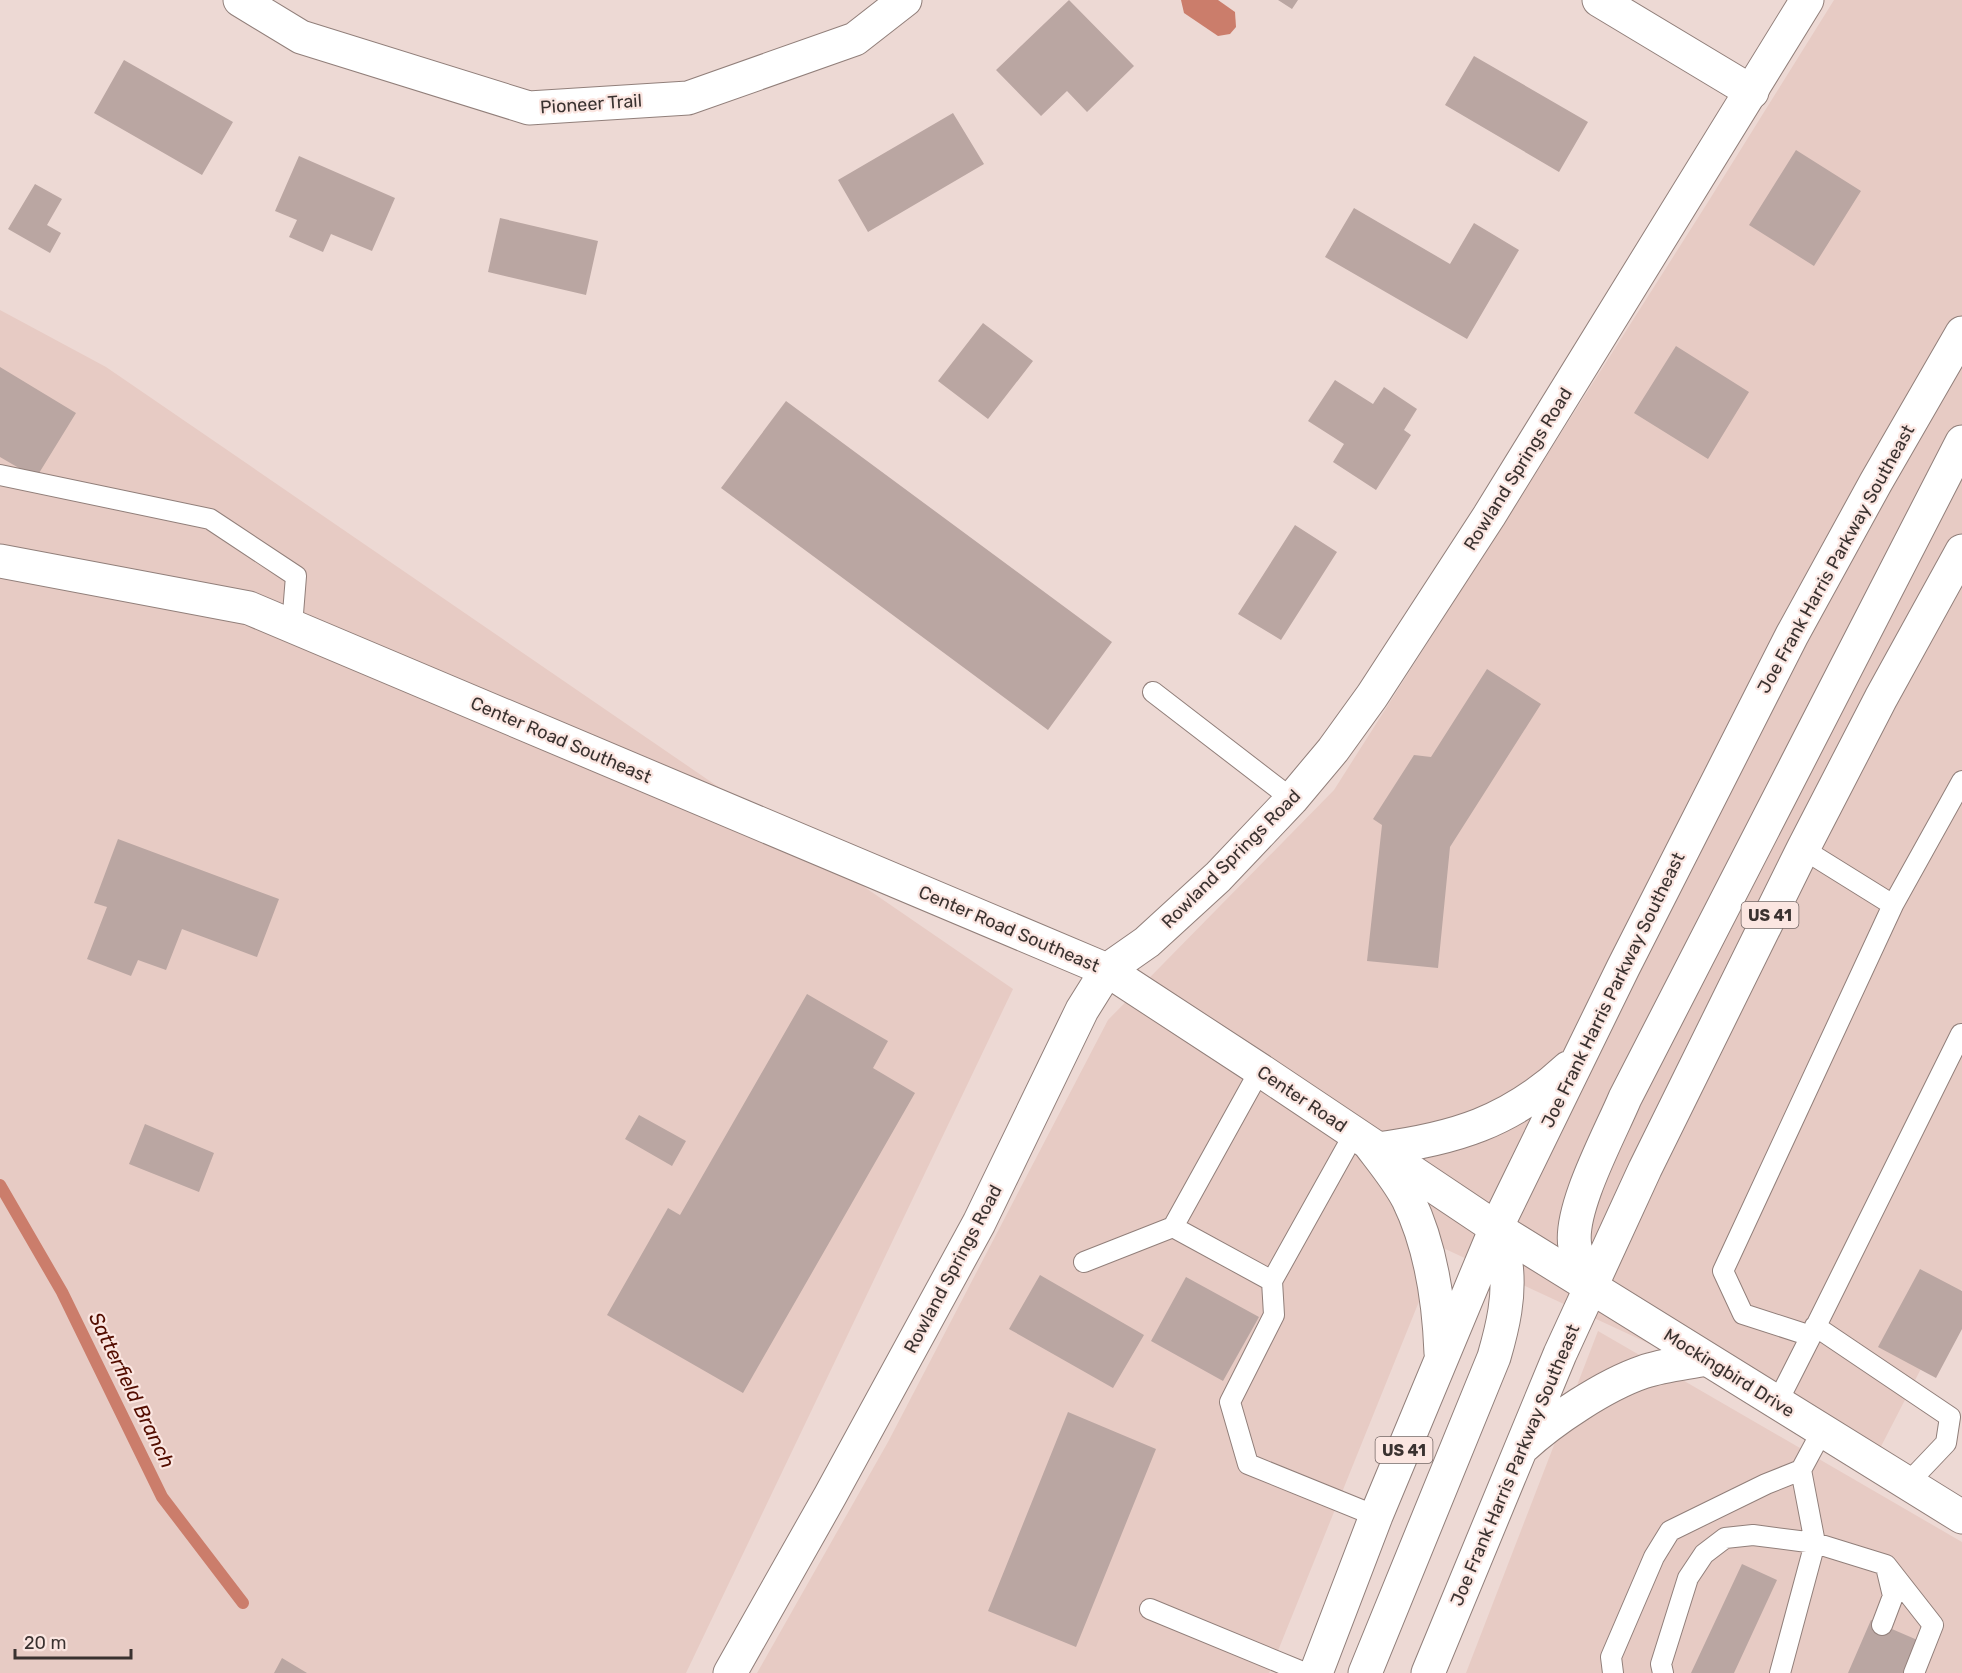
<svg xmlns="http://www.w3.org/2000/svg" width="1962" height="1673" viewBox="0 0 1962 1673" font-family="Rubik,sans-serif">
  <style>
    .built { fill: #e7cbc4 }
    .water { fill: #cb7d6b }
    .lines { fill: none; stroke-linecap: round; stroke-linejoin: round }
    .stream { stroke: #cb7d6b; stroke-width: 12 }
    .building { fill: #baa6a2 }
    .lane-casing { stroke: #917f7a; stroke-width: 22 }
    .street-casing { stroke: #917f7a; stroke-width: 35 }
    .secondary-casing { stroke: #917f7a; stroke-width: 35 }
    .primary-casing { stroke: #917f7a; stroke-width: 35 }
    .lane { stroke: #fff; stroke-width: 20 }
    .street { stroke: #fff; stroke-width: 33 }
    .secondary { stroke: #fff; stroke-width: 33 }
    .primary { stroke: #fff; stroke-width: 33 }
    .labels { text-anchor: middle; stroke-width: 4.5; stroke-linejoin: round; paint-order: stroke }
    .shield { fill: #fbe6e1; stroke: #746865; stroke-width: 1.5 }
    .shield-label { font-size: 16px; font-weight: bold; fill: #3a3230 }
    .street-label { font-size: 18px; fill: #3a3230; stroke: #fbe6e1 }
    .water-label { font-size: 20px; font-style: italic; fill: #530d00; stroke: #fbe6e1 }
  </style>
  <rect width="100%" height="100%" fill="#edd9d4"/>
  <path class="built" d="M1834 0H1962V1289L1873 1462 1777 1403 1441 1247 1269 1673H757L888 1442 1108 1020 1334 790 1708 202Z
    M0 310 106 367 1013 989 686 1673H0Z
    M1598 1331 1962 1542V1673H1466Z"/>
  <path class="water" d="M1181 0H1218L1235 12 1236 27 1230 34 1218 36 1184 13Z"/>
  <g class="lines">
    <path class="stream" d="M0 1185 62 1292 162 1497 243 1603"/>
  </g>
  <path class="building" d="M1069 0 1134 66 1087 112 1067 91 1041 116 996 70Z
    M1278 0H1298L1292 9Z
    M1474 56 1588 122 1559 172 1445 105Z
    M124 60 233 122 202 175 94 113Z
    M953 113 984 164 868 232 838 180Z
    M1796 150 1861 191 1814 266 1749 225Z
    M299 156 395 198 372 251 331 234 323 252 289 237 297 220 275 211Z
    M35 184 62 199 47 225 61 233 50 253 8 229Z
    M1354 208 1450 264 1474 223 1519 250 1467 339 1325 257Z
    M500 218 598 241 586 295 488 272Z
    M983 323 1033 361 988 419 938 381Z
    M1676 346 1749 392 1708 459 1634 413Z
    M0 367 76 413 36 478 0 457Z
    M1335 380 1373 404 1384 387 1417 409 1404 430 1411 435 1376 490 1333 462 1344 444 1308 421Z
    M786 401 1112 642 1048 730 721 488Z
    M1295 525 1337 552 1281 640 1238 614Z
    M1487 669 1541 704 1450 847 1438 968 1367 961 1382 825 1373 819 1414 755 1431 757Z
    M118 839 279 899 257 957 182 929 166 970 138 960 131 976 87 959 107 907 94 903Z
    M807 994 888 1041 873 1068 915 1093 743 1393 607 1315 668 1208 680 1215Z
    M639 1115 686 1141 672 1166 625 1139Z
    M145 1124 214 1153 199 1192 129 1164Z
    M1920 1269 1962 1291V1329L1936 1378 1878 1347Z
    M1040 1275 1144 1335 1113 1388 1009 1329Z
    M1186 1277 1259 1317 1223 1381 1151 1341Z
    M1068 1412 1156 1449 1076 1647 988 1611Z
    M1742 1564 1777 1580 1734 1673H1691Z
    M1871 1620 1922 1642 1909 1673H1848Z
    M282 1658 307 1673H274Z"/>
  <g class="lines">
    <defs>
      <path id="lane" d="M0 475 210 519 296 576 292 626
        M1153 692 1292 799
        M1803 849 1893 905
        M1260 1070 1173 1227 1272 1281 1354 1134
        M1084 1262 1173 1227
        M1272 1281 1274 1315 1230 1402 1248 1464 1376 1516
        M1815 1326 1950 1417 1946 1443 1908 1483
        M1811 1336 1961 1034
        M1777 1403 1811 1336 1743 1314 1723 1271 1893 905 1962 781
        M1150 1609 1305 1673
        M1882 1625 1893 1596 1887 1571
        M1613 1673 1611 1657 1654 1557 1670 1531 1766 1484 1801 1470
        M1663 1673 1661 1664 1688 1578 1704 1554 1725 1538 1753 1535 1815 1543 1886 1565 1933 1625 1914 1673
        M1780 1673 1815 1543 1801 1470 1822 1431"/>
      <path id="street" d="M240 0 301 37 529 108 688 98 855 39 905 0
        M1599 0 1752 92"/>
      <path id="secondary" d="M0 561 249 608 1107 970 1260 1070 1496 1228 1962 1517
        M730 1673 830 1496 979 1223 1082 1010 1107 970 1147 942 1218 877 1292 799 1333 750 1372 696 1489 516 1807 0"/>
      <path id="primary" d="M1371 1146C1384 1163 1398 1180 1408 1199 1431 1246 1439 1301 1441 1353
        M1377 1149C1454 1139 1510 1122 1568 1068
        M1590 1286C1585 1274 1577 1260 1575 1247 1568 1210 1610 1134 1625 1098L1962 442
        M1522 1448C1552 1420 1605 1385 1643 1372 1663 1365 1686 1363 1706 1359
        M1316 1673 1376 1516 1496 1228 1623 968 1792 635 1876 482 1962 333
        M1365 1673 1494 1357C1503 1326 1510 1296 1506 1264 1505 1252 1499 1240 1496 1228
        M1428 1673 1560 1354 1645 1169 1803 849 1881 698 1962 551"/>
    </defs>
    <use href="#lane" class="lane-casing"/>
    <use href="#street" class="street-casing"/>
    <use href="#secondary" class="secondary-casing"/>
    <use href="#primary" class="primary-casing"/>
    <use href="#lane" class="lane"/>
    <use href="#street" class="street"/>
    <use href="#secondary" class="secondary"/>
    <use href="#primary" class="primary"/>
  </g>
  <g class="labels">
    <g class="shield">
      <rect x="1741.5" y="902" width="57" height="26" rx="4.5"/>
      <rect x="1375.5" y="1437" width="57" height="26" rx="4.5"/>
    </g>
    <g class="shield-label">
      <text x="1770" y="921">US 41</text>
      <text x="1404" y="1456">US 41</text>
    </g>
    <g class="street-label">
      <text transform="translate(591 104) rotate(-4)" y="6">Pioneer Trail</text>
      <text transform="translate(1518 469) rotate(-58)" y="6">Rowland Springs Road</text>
      <text transform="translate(1836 559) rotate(-61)" y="6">Joe Frank Harris Parkway Southeast</text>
      <text transform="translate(561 740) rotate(23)" y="6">Center Road Southeast</text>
      <text transform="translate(1231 859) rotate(-45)" y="6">Rowland Springs Road</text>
      <text transform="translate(1009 929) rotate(23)" y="6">Center Road Southeast</text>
      <text transform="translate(1613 990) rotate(-64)" y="6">Joe Frank Harris Parkway Southeast</text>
      <text transform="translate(1302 1099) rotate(34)" y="6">Center Road</text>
      <text transform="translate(953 1269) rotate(-62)" y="6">Rowland Springs Road</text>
      <text transform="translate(1729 1373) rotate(32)" y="6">Mockingbird Drive</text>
      <text transform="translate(1515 1465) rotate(-67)" y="6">Joe Frank Harris Parkway Southeast</text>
    </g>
    <g class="water-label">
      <text transform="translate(132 1390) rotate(64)" y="7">Satterfield Branch</text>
    </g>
  </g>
  <path d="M15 1649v9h116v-9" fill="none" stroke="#3a3230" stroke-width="3"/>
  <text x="24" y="1649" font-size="18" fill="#3a3230" stroke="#fbe6e1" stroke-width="4.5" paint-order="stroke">20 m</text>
</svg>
